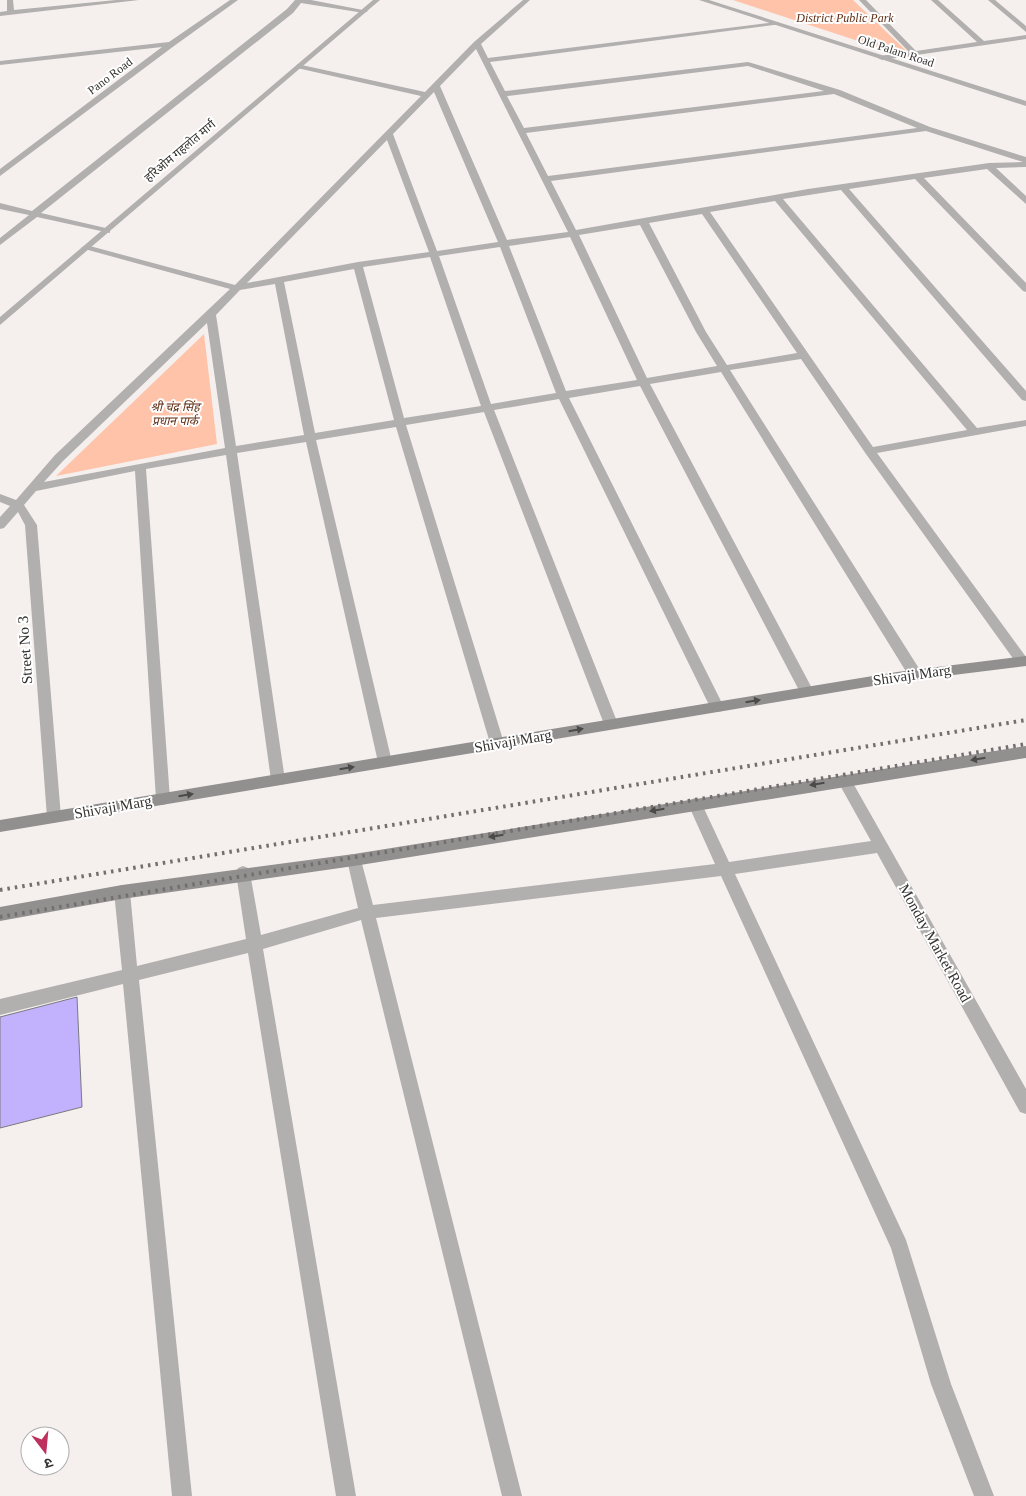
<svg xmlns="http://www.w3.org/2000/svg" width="1026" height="1496" viewBox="0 0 1026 1496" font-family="'Times New Roman','Noto Sans Devanagari',serif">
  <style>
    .green { fill: #ffc3a9 }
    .building { fill: #c2b2fe; stroke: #79797d }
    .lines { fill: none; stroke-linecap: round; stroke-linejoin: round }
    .minor { fill: #b2afaf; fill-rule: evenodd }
    .tertiary { fill: #b2afaf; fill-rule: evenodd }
    .secondary { fill: #928f8f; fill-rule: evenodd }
    .rail { stroke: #726f6e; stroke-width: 4; stroke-dasharray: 2.5 5; stroke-linecap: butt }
    .oneway { fill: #4c4a49 }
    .labels { text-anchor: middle; stroke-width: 4; stroke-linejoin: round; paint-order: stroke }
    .far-park-label { font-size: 12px; font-style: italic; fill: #612e15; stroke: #fff }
    .far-street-label { font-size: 12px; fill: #353332; stroke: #fff }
    .street-label { font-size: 15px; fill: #353332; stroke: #fff }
  </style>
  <rect width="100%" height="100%" fill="#f5f0ee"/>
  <path class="green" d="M733 0H853L916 60Z
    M204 334 217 444 56 476Z"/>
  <path class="building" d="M77 997 82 1107 0 1128V1017Z"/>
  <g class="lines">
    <path class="minor" d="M7 0H13L14 10 116 0H139L0 16V12L7 11Z
      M230 0H238L174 46 0 176V169L162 47 0 65V61L169 42Z
      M295 0H311L368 11 364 13 301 3 293 13 41 213 110 229V233L37 217 0 245V238L29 215 0 209V203L32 211 287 9Z
      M523 0H530L481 44 488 58 777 22 781 24 490 62 505 91 748 62 840 90 930 127 1026 157V167L996 168 1026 196V204L987 169 924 178 1026 283V292L1023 291 915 179 849 189 1026 391V401L1022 400 841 190 783 199 977 428 1026 420V426L877 453 1026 657V665L1017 664 866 454 801 359 730 370 920 670 922 674 920 678H910L721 372 650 384 814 692 812 696H802L640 386 569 398 724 707 722 711 717 712 710 707 559 399 494 410 618 724 616 728H606L604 724 484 412 406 425 504 743 502 747H492L490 743 396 427 316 440 392 762 390 766H380L378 762 306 442 237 453 285 780 283 784H273L271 780 226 455 146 469 170 799 168 803 163 805 158 803 156 799 135 471 36 491 24 505 37 525 61 817 59 821 54 823 49 821 47 817 25 525 18 512 4 528 0 529V517L10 506 0 502V494L16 500 55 455 230 289 81 248 86 245 235 285 421 96 297 68V64L425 92 474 42ZM476 49 568 232 507 240 440 86ZM748 66 824 91 524 128 507 96ZM434 92 498 242 437 251 393 134ZM834 94 917 128 548 176 526 133ZM926 131 1023 162 989 163 808 189 576 230 551 181ZM387 140 429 252 358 262 247 283ZM775 201 967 430 873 447 710 212ZM702 214 797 353 727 365 706 332 649 223ZM640 225 696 332 717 366 647 378 579 235ZM570 237 637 380 566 391 509 246ZM500 247 556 393 491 404 439 256ZM430 257 481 406 404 418 363 267ZM354 269 394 420 315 433 284 282ZM275 284 304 435 236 446 216 315 240 290ZM207 323 225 448 44 482 63 461Z
      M859 0H866L916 51 977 42 931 0H938L984 41 1026 35V39L882 60 878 58 879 56 909 52Z
      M988 0H995L1026 26V32Z
      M844 774 849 776 1026 1089V1114L1020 1112 877 853 735 874 906 1240 951 1384 994 1496H974L931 1384 891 1248 721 876 376 918 522 1496H502L361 920 263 949 356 1496H336L248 953 139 980 192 1496H172L123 984 0 1015V999L122 970 114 892 117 887 122 885 127 887 130 892 137 966 246 939 236 873 238 868 243 866 248 868 250 873 261 935 358 908 347 860 349 855 354 854 359 855 361 860 373 905 715 864 688 804 690 800 695 798 700 800 729 862 871 841 837 780 839 776Z"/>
    <path class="tertiary" d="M373 0H380L0 325V317Z
      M699 0H709L1026 101V106Z"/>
    <path class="secondary" d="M1026 656V666L897 682 0 832V820L897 672Z
      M1026 746V758L354 866 122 899 0 921V907L122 885 354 854Z"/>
    <path class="rail" d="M0 890 1026 720
      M0 917 1026 744"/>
  </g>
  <defs><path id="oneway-solid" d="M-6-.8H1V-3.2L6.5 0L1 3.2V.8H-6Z" transform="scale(1.25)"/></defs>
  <g class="oneway">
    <use href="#oneway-solid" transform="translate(753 701) rotate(-9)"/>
    <use href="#oneway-solid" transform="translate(576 730) rotate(-10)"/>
    <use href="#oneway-solid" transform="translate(978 759) rotate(171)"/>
    <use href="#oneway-solid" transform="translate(347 768) rotate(-9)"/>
    <use href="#oneway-solid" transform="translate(817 784) rotate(171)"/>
    <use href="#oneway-solid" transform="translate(186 795) rotate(-9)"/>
    <use href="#oneway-solid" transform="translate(657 810) rotate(171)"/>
    <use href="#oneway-solid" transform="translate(496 836) rotate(171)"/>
  </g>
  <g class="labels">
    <g class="far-park-label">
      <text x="845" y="22">District Public Park</text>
      <text x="175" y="411">श्री चंद्र सिंह<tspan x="175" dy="14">प्रधान पार्क</tspan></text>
    </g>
    <g class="far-street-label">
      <text transform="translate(896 51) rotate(18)" y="4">Old Palam Road</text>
      <text transform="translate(110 76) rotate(-37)" y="4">Pano Road</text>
      <text transform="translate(180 151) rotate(-40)" y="4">हरिओम गहलोत मार्ग</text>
    </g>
    <g class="street-label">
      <text transform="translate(25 650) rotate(-94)" y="5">Street No 3</text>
      <text transform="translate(912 675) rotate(-8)" y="5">Shivaji Marg</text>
      <text transform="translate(513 741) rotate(-10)" y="5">Shivaji Marg</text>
      <text transform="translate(113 807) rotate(-10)" y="5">Shivaji Marg</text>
      <text transform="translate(935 943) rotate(61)" y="5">Monday Market Road</text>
    </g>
  </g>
  <g transform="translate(45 1451) rotate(164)"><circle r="24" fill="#ffffff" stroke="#aeadad"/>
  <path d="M0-4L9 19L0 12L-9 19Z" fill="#be305e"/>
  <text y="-8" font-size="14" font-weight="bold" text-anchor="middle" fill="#353332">उ</text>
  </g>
</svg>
